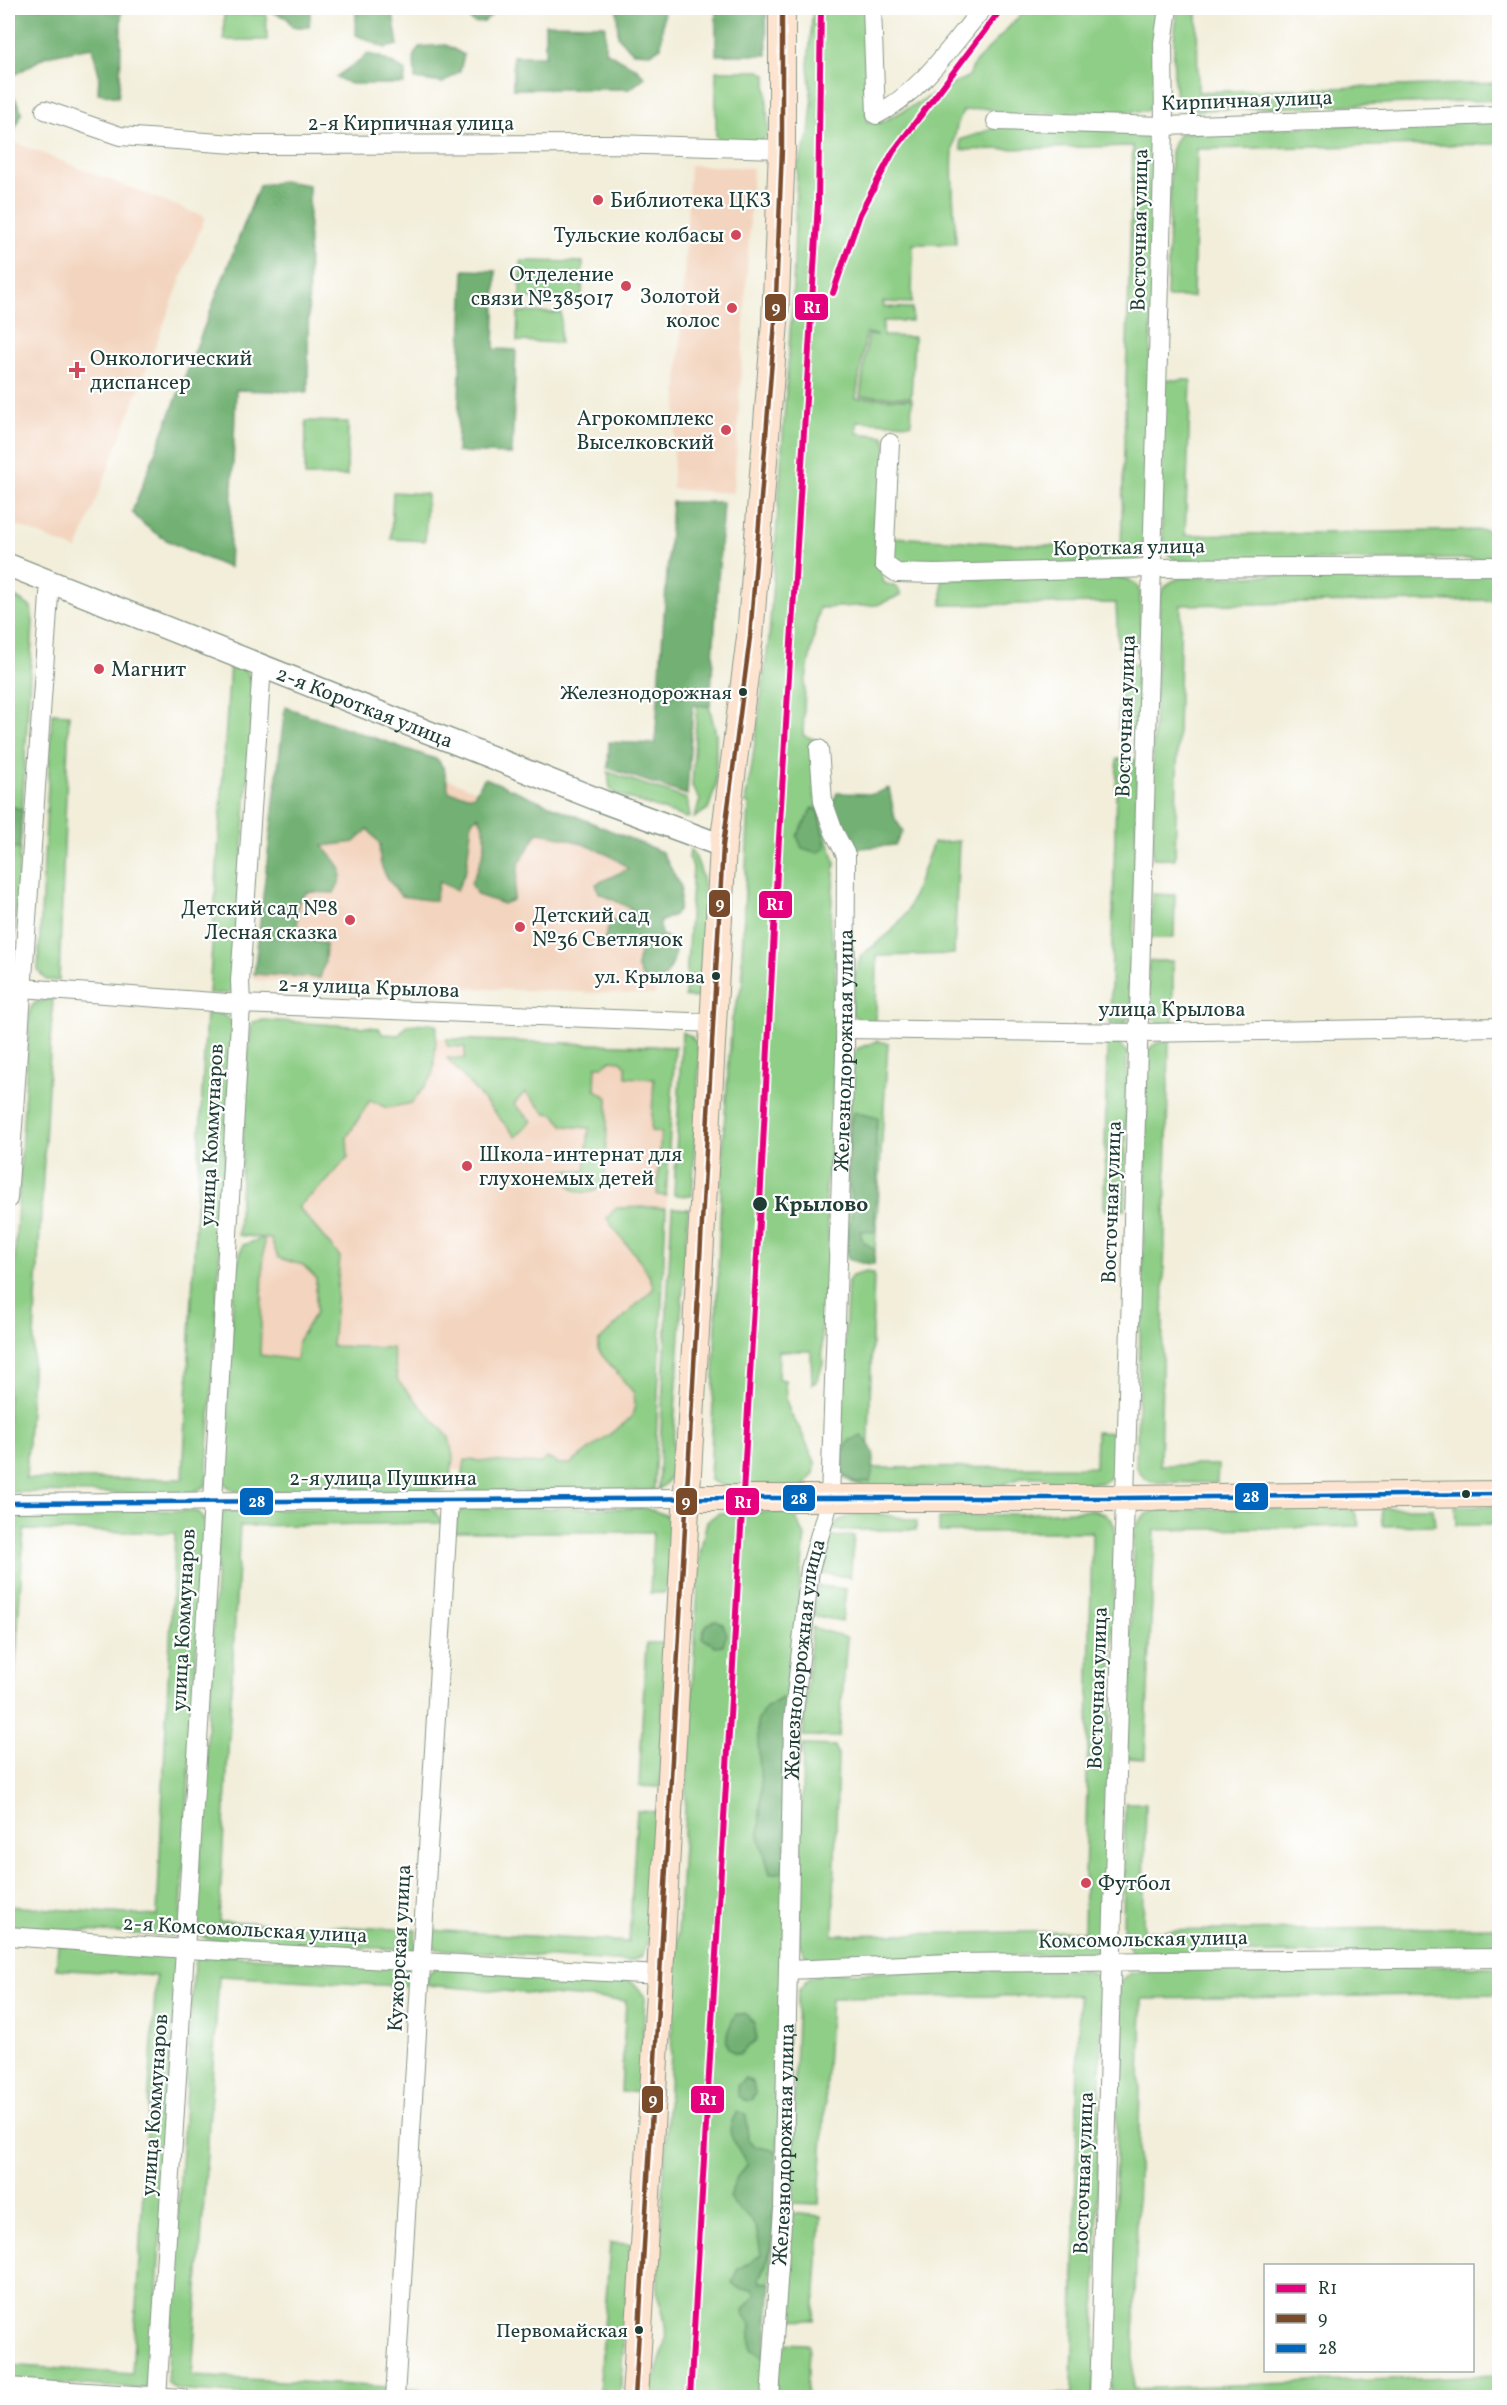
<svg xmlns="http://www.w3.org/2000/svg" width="1507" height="2405" viewBox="0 0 1507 2405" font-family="Vollkorn,serif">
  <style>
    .built { fill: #f3d4be }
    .green { fill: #8ece86; stroke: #56865d; stroke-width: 1.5; fill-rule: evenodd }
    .forest { fill: #72b173; stroke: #487754; stroke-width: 1.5 }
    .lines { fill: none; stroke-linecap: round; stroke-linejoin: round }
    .minor-casing { stroke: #889687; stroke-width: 20 }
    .tertiary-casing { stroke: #889687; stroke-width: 25 }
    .secondary-casing { stroke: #889687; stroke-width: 28 }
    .minor { stroke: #fff; stroke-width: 18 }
    .tertiary { stroke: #fff; stroke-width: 22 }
    .secondary { stroke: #fde4d0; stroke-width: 26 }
    .bus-1-casing { stroke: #fff; stroke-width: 9 }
    .bus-2-casing { stroke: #fff; stroke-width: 9 }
    .bus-1 { stroke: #7a4b2a; stroke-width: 4.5 }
    .bus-2 { stroke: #0065bd; stroke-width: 4.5 }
    .rail-1-casing { stroke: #fff; stroke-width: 10 }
    .rail-1 { stroke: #e5007d; stroke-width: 6 }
    .poi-dot { fill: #d1495b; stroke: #fff; stroke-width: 2 }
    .bus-dot { fill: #1f3d34; stroke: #fff; stroke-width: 2 }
    .labels { text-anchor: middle; stroke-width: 4.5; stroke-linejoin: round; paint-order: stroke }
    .bus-label { font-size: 20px; fill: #1f3d34; stroke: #fff; text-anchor: end }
    .street-label { font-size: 21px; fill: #1f3d34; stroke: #fff }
    .poi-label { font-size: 21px; fill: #1f3d34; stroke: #fff; text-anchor: start }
    .stop-label { font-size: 21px; font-weight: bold; fill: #1f3d34; stroke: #fff; text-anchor: start }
    .line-badge { stroke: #fff; stroke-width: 2 }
    .badge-label { font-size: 16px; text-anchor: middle; font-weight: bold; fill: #fff }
  </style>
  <rect width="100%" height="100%" fill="#fff"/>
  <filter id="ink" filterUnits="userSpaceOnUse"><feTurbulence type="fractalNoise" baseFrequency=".0167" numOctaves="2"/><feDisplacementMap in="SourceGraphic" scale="12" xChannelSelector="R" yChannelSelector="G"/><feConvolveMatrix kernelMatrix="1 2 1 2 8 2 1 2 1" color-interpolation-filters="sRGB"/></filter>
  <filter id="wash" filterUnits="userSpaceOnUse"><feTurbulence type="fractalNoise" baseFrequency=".008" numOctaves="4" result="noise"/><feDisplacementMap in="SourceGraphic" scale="24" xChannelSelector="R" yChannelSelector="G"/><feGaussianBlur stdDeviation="1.35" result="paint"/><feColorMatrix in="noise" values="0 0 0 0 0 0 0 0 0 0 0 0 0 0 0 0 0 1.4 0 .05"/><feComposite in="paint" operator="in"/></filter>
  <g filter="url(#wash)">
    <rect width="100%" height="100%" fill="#f2eeda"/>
    <path class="built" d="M8 140 205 217 77 550 8 522Z
      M690 165 753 168 734 493 672 489Z
      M286 711 660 868 655 995 253 980Z
      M274 1032 676 1046 662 1286 654 1468 247 1472Z"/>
    <path class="green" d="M813 8H867V122H882L969 76 974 64 1027 8H1163L1157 95 1154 104 1146 111 1009 114 984 108 963 111C945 143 955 207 956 244H913L912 303 883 302 884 307 912 308V321H883V336L914 337 911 397 860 396 868 335H878L866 333 856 398 912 399 911 424 857 421V433L884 436 888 453 879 562 884 583 897 587 901 595 877 605 819 608 805 684 803 735 818 741 814 794 835 862 830 928 835 952 836 1021 830 1155 825 1187 831 1279 825 1293 821 1331 823 1364 816 1382 812 1384 811 1351H779L778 1379 785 1380 786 1400 791 1415 800 1429 816 1464 814 1473 806 1485 791 1489 726 1488 710 1480 723 1141 732 1019 743 982 742 957 749 804 745 802 751 771 769 638 793 290 797 167 809 135 812 103 808 65Z
      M1178 8H1197L1198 92 1499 83V100L1198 110 1188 108 1176 99C1172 68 1173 38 1178 8Z
      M224 14H266L267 40H224Z
      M716 71H760L766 75 768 134 761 142 719 140 716 136Z
      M1499 117V144L1197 149 1193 297H1167L1171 152 1175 141 1181 133Z
      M1003 125 1154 132 1157 142 1144 553 1135 563 899 567 889 552 892 537 1121 550 1133 146 961 150 960 140Z
      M521 261 583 262 582 299 520 298Z
      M518 312 561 313 560 343 517 341Z
      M1163 380H1191L1185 535 1500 530 1499 559 1176 561 1167 553 1163 546 1161 508Z
      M306 421 348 422 347 476H305Z
      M393 492 427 494 425 541 391 539Z
      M1414 571 1499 572V600L1181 605 1175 859 1153 858V744L1160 598C1163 586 1170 580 1182 578Z
      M1116 577C1127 579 1136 580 1140 592V646L1118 647 1116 603 942 605V579Z
      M8 593 31 607 33 622 14 948H8Z
      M230 663C245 669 251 672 254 689L233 989 229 993 209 994Z
      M1120 664H1141L1139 730H1118Z
      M697 705 709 706 716 734V786L708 809 694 818 700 800 692 786Z
      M52 713 69 714 59 981 46 980 38 970Z
      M1117 759 1138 760 1131 1013C1126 1025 1121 1024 1110 1024Z
      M608 772 687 799 690 817 686 818 614 793 610 789Z
      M959 841 954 954 877 956 876 1024 861 1022 852 1014 851 984 861 956 892 931 907 912 933 843Z
      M690 849C715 878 701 959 699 998L685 997 693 867 689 858Z
      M1152 894 1175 895 1174 938H1150Z
      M1149 961H1173V1024L1164 1025 1151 1018 1147 1002Z
      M53 998 26 1479H183L206 1013C219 1014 226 1012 233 1025L206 1486 189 1494 8 1492V1365L30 1009 35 1003Z
      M265 1020 379 1028 382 1034 399 1035 407 1025 430 1023 437 1026 433 1075 412 1103 387 1108 370 1100 347 1137 348 1157 327 1181 298 1207 340 1257 332 1346 392 1348 398 1381 449 1437 453 1457 451 1475 445 1490 254 1492 234 1491 225 1484 222 1469 223 1422 229 1386 234 1272 243 1245 263 1238 238 1235 247 1061 252 1022ZM264 1238 271 1239 278 1258 303 1265 316 1278V1312L298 1341 296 1360 260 1355Z
      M682 1032 691 1036 700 1048 692 1196 674 1195Z
      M447 1039 675 1047 666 1196 657 1195 661 1132 651 1131 654 1079 626 1077V1066L621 1061 611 1060 603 1066H596L595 1089 608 1098 605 1181C595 1195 585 1195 571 1188L563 1172 564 1170 585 1171 589 1128 564 1126 554 1114 546 1113 525 1092 514 1104 532 1121 516 1137 447 1058 465 1059V1047L447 1046Z
      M877 1041 888 1043 874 1264 862 1263 848 1259 845 1249 851 1060 856 1049Z
      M1169 1041 1160 1465H1218L1217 1483 1151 1482 1144 1478 1136 1466 1146 1156 1145 1056C1151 1044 1157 1042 1169 1041Z
      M1107 1043H1119L1127 1053 1125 1210H1104Z
      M650 1207 666 1208 654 1490 468 1492 462 1479 465 1460 539 1464 547 1458 559 1464H570L631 1418 635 1406 634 1393 602 1355 598 1349V1342L654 1288C643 1256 622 1244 607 1218L616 1208Z
      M672 1208 688 1209 671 1475 666 1483 658 1490Z
      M865 1272 874 1273 868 1468 1095 1467 1096 1432 1119 1433C1118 1452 1123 1477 1100 1483L1061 1485 1041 1477H1022L1002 1485 867 1487C854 1485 845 1481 838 1468L848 1281 852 1276Z
      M1455 1506H1499V1525H1456Z
      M432 1507 442 1523 240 1526 219 1921 416 1930 415 1950 210 1940 199 1935 195 1928 220 1513 228 1510Z
      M1304 1507 1354 1510 1360 1526 1155 1530 1145 1759 1126 1758 1134 1530C1139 1519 1147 1512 1159 1510Z
      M18 1508 190 1511 198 1512 204 1519 180 1929 174 1936 8 1927V1906L157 1916 175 1533 24 1530 8 1783V1510Z
      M466 1508H645L666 1515 672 1523V1574L664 1593H650L653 1532H455L457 1514Z
      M1382 1508H1433L1435 1525 1383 1526Z
      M1093 1510 1107 1515 1115 1526 1106 1942 1103 1949 1097 1953 831 1962C814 1960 805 1961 799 1943L803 1745 835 1746 838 1754 833 1935 1084 1931 1092 1532H939V1518Z
      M785 1512 796 1518 805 1536 797 1615 778 2138 763 2397H649C659 2353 676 2344 657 2295L700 1553 707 1521 719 1513Z
      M875 1513 917 1521 916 1530H830C840 1515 858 1514 875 1513Z
      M854 1536 850 1577 821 1573 827 1537Z
      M818 1586 846 1589 842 1621 813 1616Z
      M812 1627 847 1638 839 1737 803 1736Z
      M646 1643H665L660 1787 639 1786Z
      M1125 1803H1146L1143 1931 1499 1927 1500 1952 1133 1954 1123 1938Z
      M637 1811 656 1812 648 1941 642 1956 629 1962 437 1949 430 1942 429 1930 629 1942Z
      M58 1945 178 1956 151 2386 143 2389 8 2380V2365L132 2374 156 1976 56 1969Z
      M200 1954 413 1967V1987L219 1976 192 2376 388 2387 387 2397H275L190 2391C180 2391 173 2390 167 2381L194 1964Z
      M1375 1966 1499 1967V1994L1142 1999 1133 2389 1499 2375V2397H1113L1111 2394 1119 1983 1130 1973 1143 1971Z
      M436 1968 627 1980 635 1984 645 1997 640 2092H621L626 2001 426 1985 429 1973Z
      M1086 1970 1096 1975 1102 1985 1094 2397H906V2396L1072 2394 1079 1995 831 1998 819 2204 790 2203 798 1991 809 1978 824 1973Z
      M790 2213 821 2216 814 2320 783 2319Z
      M610 2243 630 2244 620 2397H599Z
      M777 2343 809 2344 807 2397H826H776Z
      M402 2389 548 2397H402Z"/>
    <path class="forest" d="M8 8H122C119 38 123 67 118 97L98 93 99 74 92 47 46 56 8 79Z
      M262 8H311L309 27H292L287 18Z
      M356 8H392L398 45 385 48 356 35Z
      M466 8H494V13L484 22 474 23 465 14Z
      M617 8H664L661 47 651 53 633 52 618 37Z
      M716 8H766L767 55H716Z
      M545 24 605 25V51L636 68 645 77 630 89H513V56H545Z
      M446 45 464 55 460 71 443 83 415 79 414 55 419 47Z
      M368 54 380 57 406 71 404 84H350L336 77Z
      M8 85 22 112 15 129 8 130Z
      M283 181 309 185 308 392 236 390 229 568C196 553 155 541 132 512L259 186Z
      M464 270 496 271 494 349 516 350 512 454 457 452Z
      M672 502H723L710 706 693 705 687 795 608 768 609 742 655 744Z
      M285 707 438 760 444 769 449 792 473 796 485 778 662 852 681 887 679 909 674 915 660 922 661 935C686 940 672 975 657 984L645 982 637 967 640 949 626 942 612 948 604 940 610 922 632 916 630 908 599 893 596 884 628 869C610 850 564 837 538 832L519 864 513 900 503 904 477 895 471 883C481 862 493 837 478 816L472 821 466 870 457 890 439 882 435 901 401 896C387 878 377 868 380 844L368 829 355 842 323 846C338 865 349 867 334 893L307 892 298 903 297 935 326 944 325 961 320 978 254 974Z
      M889 788 895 819 903 831 895 845 849 849 832 805 837 793 874 794Z
      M8 805 22 810 20 849 8 847Z
      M813 808 818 810 826 847 818 853 802 848 797 836Z
      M853 1112 878 1118 876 1136 878 1195 874 1208 876 1232 860 1231 863 1241 875 1250 874 1264 862 1263 848 1259 845 1249 853 1207 848 1173 850 1126Z
      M862 1436C878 1452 875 1461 870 1482L856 1483 843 1474V1451L850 1440Z
      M716 1621 723 1624 727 1634 723 1645 715 1646 702 1638C704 1628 705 1623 716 1621Z
      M782 1698 788 1702 784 1872 770 1874 759 1836 761 1790 757 1722 765 1708Z
      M736 2014H746L754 2023 757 2039 740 2054C718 2049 728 2028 736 2014Z
      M745 2078 753 2082 755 2093 751 2101 744 2100 738 2096 737 2086Z
      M737 2112 746 2114 748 2138 756 2147 769 2149 777 2153C775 2190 779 2248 759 2278L760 2282 771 2283 765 2358 751 2349V2325L744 2316 743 2310 756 2294 753 2289H740L732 2283 737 2270 761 2255C759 2242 758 2227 749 2218 742 2210 734 2207 729 2197L737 2177 747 2165C737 2142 721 2136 737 2112Z"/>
  </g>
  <g filter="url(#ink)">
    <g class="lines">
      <defs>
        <g id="minor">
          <path d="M872 8 876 115C921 92 951 46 983 8"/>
          <path d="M45 110 120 136 249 145 612 144 782 149"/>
          <path d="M996 121 1164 126 1500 115"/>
          <path d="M890 443 884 564 897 573 935 574 1151 568 1500 566"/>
          <path d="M22 988 241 1004 714 1023"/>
          <path d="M845 1029 1138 1033 1500 1027"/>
          <path d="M8 1199 50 581"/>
          <path d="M8 1503 686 1498"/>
          <path d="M8 1936 186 1949 660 1975"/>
          <path d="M788 1970 951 1963 1500 1958"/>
          <path d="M8 2387 182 2398"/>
          <path d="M157 2398 213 1501 241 1004 240 981 262 666"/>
          <path d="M395 2398 449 1501"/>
          <path id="s1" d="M770 2398 783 2209 793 1722 810 1569 830 1499 845 1055 846 855 834 832 823 801 819 749"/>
          <path d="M1099 2398 1158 356 1164 126 1163 43 1168 8"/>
        </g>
        <g id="tertiary">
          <path id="s2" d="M8 565 604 802 723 846"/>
        </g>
        <path id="secondary" d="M686 1498H1124L1500 1494
          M635 2398 660 1975 723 846 750 637 775 322 782 149V8"/>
      </defs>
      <use href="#minor" class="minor-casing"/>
      <use href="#tertiary" class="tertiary-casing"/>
      <use href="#secondary" class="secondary-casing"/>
      <use href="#minor" class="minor"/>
      <use href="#tertiary" class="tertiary"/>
      <use href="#secondary" class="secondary"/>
      <defs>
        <path id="bus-1" d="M635 2398 660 1975 723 846 750 637 775 322 782 149V8"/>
        <path id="bus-2" d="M8 1503 741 1498H1124L1500 1494"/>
      </defs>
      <use href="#bus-1" class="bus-1-casing"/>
      <use href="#bus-2" class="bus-2-casing"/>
      <use href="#bus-1" class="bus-1"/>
      <use href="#bus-2" class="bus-2"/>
      <defs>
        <path id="rail-1" d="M833 293 860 214 893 152 1002 8
          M690 2398 760 1204 777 871 818 203 821 8"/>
      </defs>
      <use href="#rail-1" class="rail-1-casing"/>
      <use href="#rail-1" class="rail-1"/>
    </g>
  </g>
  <g class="poi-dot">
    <circle cx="598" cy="200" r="6"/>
    <circle cx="736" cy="235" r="6"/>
    <circle cx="626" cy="286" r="6"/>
    <circle cx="732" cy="308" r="6"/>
    <path d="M74 361h6v6h6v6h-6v6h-6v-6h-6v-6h6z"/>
    <circle cx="726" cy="430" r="6"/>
    <circle cx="99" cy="669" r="6"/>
    <circle cx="350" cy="920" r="6"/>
    <circle cx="520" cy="927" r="6"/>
    <circle cx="467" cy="1166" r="6"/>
    <circle cx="1086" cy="1883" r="6"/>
  </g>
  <g class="bus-dot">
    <circle cx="743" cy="692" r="5"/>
    <circle cx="716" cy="976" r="5"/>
    <circle cx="760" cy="1204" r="8"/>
    <circle cx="1466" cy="1494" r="5"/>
    <circle cx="639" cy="2330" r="5"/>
  </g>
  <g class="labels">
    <g class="bus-label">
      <text x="732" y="699">Железнодорожная</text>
      <text x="705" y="983">ул. Крылова</text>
      <text x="628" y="2337">Первомайская</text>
    </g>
    <g class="street-label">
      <text transform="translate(1247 100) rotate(-2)" y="7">Кирпичная улица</text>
      <text x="411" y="130">2-я Кирпичная улица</text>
      <text transform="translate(1139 230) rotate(-89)" y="7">Восточная улица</text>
      <text transform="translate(1129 547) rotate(-1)" y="7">Короткая улица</text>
      <text dy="7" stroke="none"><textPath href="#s2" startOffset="384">2-я Короткая улица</textPath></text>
      <text transform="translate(1125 716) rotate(-88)" y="7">Восточная улица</text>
      <text transform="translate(369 987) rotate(2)" y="7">2-я улица Крылова</text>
      <text x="1172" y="1016">улица Крылова</text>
      <text dy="7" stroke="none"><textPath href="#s1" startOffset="1352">Железнодорожная улица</textPath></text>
      <text transform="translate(211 1135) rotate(-87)" y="7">улица Коммунаров</text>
      <text transform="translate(1111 1202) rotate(-88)" y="7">Восточная улица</text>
      <text x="383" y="1485">2-я улица Пушкина</text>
      <text transform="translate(183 1620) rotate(-87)" y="7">улица Коммунаров</text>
      <text dy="7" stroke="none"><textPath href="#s1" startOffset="740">Железнодорожная улица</textPath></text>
      <text transform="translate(1097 1688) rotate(-88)" y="7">Восточная улица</text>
      <text transform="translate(245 1929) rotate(3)" y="7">2-я Комсомольская улица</text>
      <text transform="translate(1143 1939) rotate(-1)" y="7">Комсомольская улица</text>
      <text transform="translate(399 1948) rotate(-87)" y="7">Кужорская улица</text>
      <text transform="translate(154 2105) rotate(-86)" y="7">улица Коммунаров</text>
      <text dy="7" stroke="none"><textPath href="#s1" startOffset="254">Железнодорожная улица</textPath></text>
      <text transform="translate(1083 2173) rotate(-88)" y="7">Восточная улица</text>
    </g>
    <g class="poi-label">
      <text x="610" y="207">Библиотека ЦКЗ</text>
      <text x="724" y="242" text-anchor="end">Тульские колбасы</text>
      <text x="614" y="281" text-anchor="end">Отделение<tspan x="614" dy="24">связи №385017</tspan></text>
      <text x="720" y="303" text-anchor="end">Золотой<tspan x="720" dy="24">колос</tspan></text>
      <text x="90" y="365">Онкологический<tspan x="90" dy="24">диспансер</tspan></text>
      <text x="714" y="425" text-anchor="end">Агрокомплекс<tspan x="714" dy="24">Выселковский</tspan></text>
      <text x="111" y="676">Магнит</text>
      <text x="338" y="915" text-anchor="end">Детский сад №8<tspan x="338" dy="24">Лесная сказка</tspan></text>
      <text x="532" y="922">Детский сад<tspan x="532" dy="24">№36 Светлячок</tspan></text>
      <text x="479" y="1161">Школа-интернат для<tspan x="479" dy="24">глухонемых детей</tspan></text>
      <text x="1098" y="1890">Футбол</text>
    </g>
    <g class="stop-label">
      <text x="774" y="1211">Крылово</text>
    </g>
  </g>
  <g class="line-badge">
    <rect x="794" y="293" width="35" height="28" rx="6" fill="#e5007d"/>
    <rect x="764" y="293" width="23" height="29" rx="6" fill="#7a4b2a"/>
    <rect x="708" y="889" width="23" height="29" rx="6" fill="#7a4b2a"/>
    <rect x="758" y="890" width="35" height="29" rx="6" fill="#e5007d"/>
    <rect x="1234" y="1482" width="35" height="29" rx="6" fill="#0065bd"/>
    <rect x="782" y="1484" width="34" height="28" rx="6" fill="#0065bd"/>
    <rect x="675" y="1487" width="23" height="29" rx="6" fill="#7a4b2a"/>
    <rect x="239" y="1487" width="35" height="29" rx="6" fill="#0065bd"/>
    <rect x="725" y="1487" width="35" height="29" rx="6" fill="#e5007d"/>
    <rect x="641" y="2085" width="23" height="29" rx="6" fill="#7a4b2a"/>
    <rect x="690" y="2085" width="35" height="29" rx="6" fill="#e5007d"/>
  </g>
  <g class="badge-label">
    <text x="812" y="313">R1</text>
    <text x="776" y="313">9</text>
    <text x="720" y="909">9</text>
    <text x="775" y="910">R1</text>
    <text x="1251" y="1502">28</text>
    <text x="799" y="1504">28</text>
    <text x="686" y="1507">9</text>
    <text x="257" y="1507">28</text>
    <text x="743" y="1508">R1</text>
    <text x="653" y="2105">9</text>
    <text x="708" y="2105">R1</text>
  </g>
  <rect width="1507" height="2405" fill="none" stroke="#fff" stroke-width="30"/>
  <rect x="1264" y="2264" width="210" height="108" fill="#ffffff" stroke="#a5b1ae" stroke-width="1.5"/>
  <rect x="1276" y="2284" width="30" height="9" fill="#e5007d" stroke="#a5b1ae" stroke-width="1.5"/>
  <text x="1318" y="2294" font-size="18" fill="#1f3d34">R1</text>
  <rect x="1276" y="2314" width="30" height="9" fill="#7a4b2a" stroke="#a5b1ae" stroke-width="1.5"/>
  <text x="1318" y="2324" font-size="18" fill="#1f3d34">9</text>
  <rect x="1276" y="2344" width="30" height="9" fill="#0065bd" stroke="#a5b1ae" stroke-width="1.5"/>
  <text x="1318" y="2354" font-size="18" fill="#1f3d34">28</text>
</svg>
